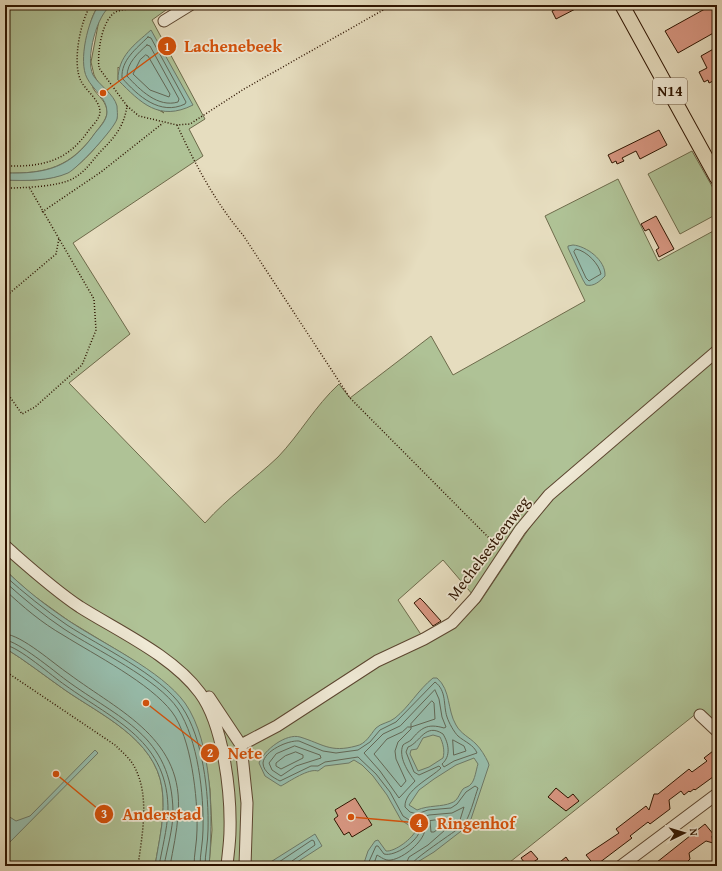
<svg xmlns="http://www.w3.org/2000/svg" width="722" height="871" viewBox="0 0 722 871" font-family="'Gentium Book Plus',serif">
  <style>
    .green { fill: #afc296; stroke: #6e6b4b; fill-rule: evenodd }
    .water { fill: #97bdac; stroke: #6d7967; fill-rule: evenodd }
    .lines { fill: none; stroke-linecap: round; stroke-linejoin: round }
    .shore { stroke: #626856; stroke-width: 1 }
    .building { fill: #d79681; stroke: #2e1400 }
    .minor-casing { stroke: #5c4630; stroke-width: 13 }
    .major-casing { stroke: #2e1400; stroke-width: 16 }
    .path { stroke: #2e1400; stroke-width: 1.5; stroke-dasharray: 1 2; stroke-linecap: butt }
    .minor { stroke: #efe9d5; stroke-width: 11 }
    .major { stroke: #e6ddbf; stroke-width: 14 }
    .labels { text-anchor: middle; stroke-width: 3.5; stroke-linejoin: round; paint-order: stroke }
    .shield { fill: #efe9d5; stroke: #685440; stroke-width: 1 }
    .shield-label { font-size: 15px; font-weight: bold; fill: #2e1400 }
    .street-label { font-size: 16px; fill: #2e1400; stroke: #efe9d5 }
    .leader { fill: none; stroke: #d5520b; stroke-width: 1.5 }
    .callout-dot { fill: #d5520b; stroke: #efe9d5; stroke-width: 1.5 }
    .mark-label { font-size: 12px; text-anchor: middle; font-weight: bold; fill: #fff }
    .callout-label { font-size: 17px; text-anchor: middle; font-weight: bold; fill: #d5520b; stroke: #efe9d5; stroke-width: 3.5; stroke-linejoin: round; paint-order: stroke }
  </style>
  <rect width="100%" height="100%" fill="#e6ddbf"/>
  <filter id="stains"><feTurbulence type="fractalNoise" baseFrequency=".005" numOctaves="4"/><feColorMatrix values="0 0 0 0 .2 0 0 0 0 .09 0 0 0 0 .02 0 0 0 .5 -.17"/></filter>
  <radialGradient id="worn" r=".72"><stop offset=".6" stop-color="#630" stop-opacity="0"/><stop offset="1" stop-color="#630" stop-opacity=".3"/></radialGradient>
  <path class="green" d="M5 5H99C85 24 89 44 90 66 91 72 90 79 92 85 94 94 105 98 107 110 108 118 101 125 96 132 71 167 47 174 5 173Z
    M112 5H173L152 20 205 119 189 129 203 156 73 243 130 334 69 383 205 523C228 497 254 480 278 457 300 434 315 406 339 384L350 398 431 336 453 375 585 301 545 216 618 179 658 261 717 229V346L564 476 473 595 443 560 398 600 422 636 252 736H244L247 748 381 665 450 629 480 602 540 512 572 479 717 355V723L702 709 505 866H209L212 830 210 789 204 750 130 658 69 621 30 593 5 570V180C23 181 44 181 61 175 83 167 105 137 117 118L94 75 91 62 99 20 105 9ZM118 67 164 113 150 105 118 80Z
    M692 151 717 195V214L680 234 648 174Z
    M5 648C26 661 45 676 65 690 101 715 155 739 162 788 166 814 159 840 155 866H5Z"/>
  <path class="water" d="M99 5H112C97 13 85 59 93 75 99 85 114 94 117 106 117 110 118 115 117 119 114 129 78 168 68 173 50 181 25 181 5 180V173C46 174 71 168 95 133 100 127 107 120 107 112 107 98 93 90 87 78 78 61 88 20 99 5Z
    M151 30 193 105C159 122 141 103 118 80 118 56 134 45 151 30Z
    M573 245C586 246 606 260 605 276 600 281 594 287 586 285L583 280 568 248V246Z
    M5 570C25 589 46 606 69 621 103 644 161 670 185 703 213 743 213 819 209 866H155C159 840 166 814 162 788 155 739 101 715 65 690 45 676 26 661 5 648Z
    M433 678H437C451 690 447 710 456 725 461 734 469 737 476 744 481 749 485 756 488 762L489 765 469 825 434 852 411 866H363L368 851 375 841 378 840 386 851C395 852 413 838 416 830L401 820 387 795 373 776 362 765 354 760 349 763 325 766 318 771C309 768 290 781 281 786L279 785 265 776 259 763C264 750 286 733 300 737 323 744 330 753 356 746 366 744 370 735 376 728 381 723 389 723 395 718 409 707 418 690 433 678ZM433 735 440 737C443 743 445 751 443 758L429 767 418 771 410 754 411 750 417 749 423 738ZM474 758 478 764C476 770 475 780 471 784 469 787 465 787 463 789 459 794 458 801 451 803 442 807 429 805 417 810L409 805 419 790 434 779 456 765Z
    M95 750 98 753 5 847V814L16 821 30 816Z
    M315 834 322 846 291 866H269V863Z"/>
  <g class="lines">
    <path class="shore" d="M148 37 151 38 186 102 185 104C160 116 138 96 122 78 121 60 136 49 148 37Z
      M147 45 150 46 179 99 178 102C158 108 140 90 127 76 127 63 138 53 147 45Z
      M146 55 148 56 170 94 169 97 150 90 133 74 140 60Z
      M576 249C587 251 599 264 601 274L589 281 586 278 574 252Z
      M5 576C24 593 45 610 67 625 99 646 161 675 182 707 203 738 209 793 208 830 208 842 205 854 205 866
      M5 582C24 599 43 615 64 629 96 650 158 679 178 709 198 740 204 794 203 830 203 842 200 854 200 866
      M5 590C23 607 42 623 63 635 95 655 150 683 172 712 191 737 198 798 197 830 197 842 194 854 194 866
      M5 634C22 635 54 664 69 674 120 712 185 739 178 815 177 832 173 849 170 866
      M5 640C18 641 54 671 66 680 119 719 172 735 173 812 173 829 167 849 164 866
      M5 645C18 646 53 677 65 685 115 721 169 741 168 812 167 830 162 849 159 866
      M435 690 439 699 442 717 446 727 444 728C427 723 421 728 411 740 409 742 405 743 403 745 398 757 408 772 415 781L399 798 380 771 364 753 383 734 400 726Z
      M432 701 434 703 435 719 411 727V724Z
      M408 727H411V729L398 742 395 751 396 759 406 781 401 787 374 754 387 739 402 732Z
      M453 740 464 746 466 751 454 755Z
      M295 746 320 755 321 758 296 766 281 776 272 770 269 763 276 754Z
      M296 752 303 755V758L281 769 276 766V763L285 756Z
      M445 819 446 823 434 832H431L430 821Z
      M273 866 312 840 314 841 315 845 292 861 290 866
      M367 866 376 846H378L384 854C395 857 418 841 420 830L417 825 403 816 390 792 376 774 358 757 325 762 318 766H311L280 781C274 778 263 772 263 763 264 751 288 740 299 741L323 751 336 753 358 750 370 742 380 730 396 722 435 682C447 691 443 705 447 717 449 723 454 732 458 736 465 742 474 745 477 753L454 761 444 767 442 764C451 756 449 744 443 734 425 722 420 743 408 747L406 752 414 772 419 775 439 766 441 768C431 778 404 790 405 807L410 812 417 814 428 810 451 808 457 804 466 792 475 786 478 788C475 796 469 820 463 825 455 832 411 860 410 866
      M373 866 377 855C381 857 385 861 391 860 404 858 423 842 425 830L420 820 421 818 429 815 452 813 464 807 460 820 445 830 428 845 409 857 405 866"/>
  </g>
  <path class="building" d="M564 5H583L556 19 552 11Z
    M712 5H717V31L678 53 665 31Z
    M717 47V79L709 83 708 80 704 82 699 72 707 68 701 56Z
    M659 130 667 145 640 159 636 151 622 158 624 161 617 164 616 161 612 163 608 155Z
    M656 216 674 249 659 257 656 250 659 248 649 229 645 231 641 224Z
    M420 598 424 602 441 621 433 626 414 603Z
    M713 751 717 755V774L695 790 694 789 690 792 689 791 684 795 681 791 669 800 670 809 650 824 648 822 630 836 632 838 595 866 586 855 619 833 616 829 646 806 649 810 654 794H658L689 769 692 772 707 761 704 758Z
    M556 788 568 798 573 794 579 801 566 811 548 797Z
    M355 798 372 825 352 837 349 832 344 835 334 819 338 816 335 810Z
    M705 824 714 835 712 836 713 843 706 841 689 853 690 859 686 863 681 862 674 866H652Z
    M531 851 538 859 527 866 521 858Z
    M566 857 572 866H555Z"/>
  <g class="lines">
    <defs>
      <path id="minor" d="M164 21 190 5
        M5 546C29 567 53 589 80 607 118 631 173 656 200 693 223 724 231 791 230 830 230 842 228 854 227 866
        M209 697 241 745
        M700 715 717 731
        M241 745 277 726 377 661 424 639 452 623 475 598 520 530 549 495 717 351
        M241 745 247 803 245 866
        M621 866 717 794"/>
      <path id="major" d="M622 5 717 178"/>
    </defs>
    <use href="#minor" class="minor-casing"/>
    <use href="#major" class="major-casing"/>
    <path class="path" d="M127 106 139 116 177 125 190 124 244 89 392 5
      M177 125C195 164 215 202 243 235L350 398 498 547
      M5 166C42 167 67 162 89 130 93 125 100 118 100 112 100 100 86 91 81 81 72 64 80 21 91 5
      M5 188C22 188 59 187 74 178 85 172 92 161 100 152 114 138 124 127 127 106L99 68C97 53 102 16 118 11 126 8 134 11 142 5
      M42 212 101 172 163 123
      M5 297 56 254 59 238
      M5 390 22 414 35 407 82 365 96 330 94 299 29 187
      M5 671 115 745C122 752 131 759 135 768 150 797 142 835 138 866"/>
    <use href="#minor" class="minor"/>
    <use href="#major" class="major"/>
  </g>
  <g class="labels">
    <rect class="shield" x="653" y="78" width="34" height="26" rx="3"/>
    <g class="shield-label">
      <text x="670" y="96">N14</text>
    </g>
    <g class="street-label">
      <text transform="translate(488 548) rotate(-53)" y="6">Mechelsesteenweg</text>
    </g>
  </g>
  <path class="leader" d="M103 93L167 46M146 703L210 753M56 774L104 814M351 817L419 823"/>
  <g class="callout-dot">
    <circle cx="103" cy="93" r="4"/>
    <circle cx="146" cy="703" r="4"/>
    <circle cx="56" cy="774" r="4"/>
    <circle cx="351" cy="817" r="4"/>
    <circle cx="167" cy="46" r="10"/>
    <circle cx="210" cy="753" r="10"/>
    <circle cx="104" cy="814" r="10"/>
    <circle cx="419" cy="823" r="10"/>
  </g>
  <g class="mark-label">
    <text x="167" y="51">1</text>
    <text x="210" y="757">2</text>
    <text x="104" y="818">3</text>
    <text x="419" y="827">4</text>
  </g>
  <g class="callout-label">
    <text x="233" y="52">Lachenebeek</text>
    <text x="245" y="759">Nete</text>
    <text x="162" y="820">Anderstad</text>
    <text x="476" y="829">Ringenhof</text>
  </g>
  <rect width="722" height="871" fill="none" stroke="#e6ddbf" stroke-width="20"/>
  <rect x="6" y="6" width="710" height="859" fill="none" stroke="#2e1400" stroke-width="2"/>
  <rect x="10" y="10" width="702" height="851" fill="none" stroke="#2e1400"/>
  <g transform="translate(684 833) rotate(85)" stroke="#efe9d5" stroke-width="3" paint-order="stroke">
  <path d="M0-3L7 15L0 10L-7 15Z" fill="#2e1400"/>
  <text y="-6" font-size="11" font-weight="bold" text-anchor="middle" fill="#2e1400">N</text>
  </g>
  <rect width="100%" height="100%" filter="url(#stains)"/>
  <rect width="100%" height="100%" fill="url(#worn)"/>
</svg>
